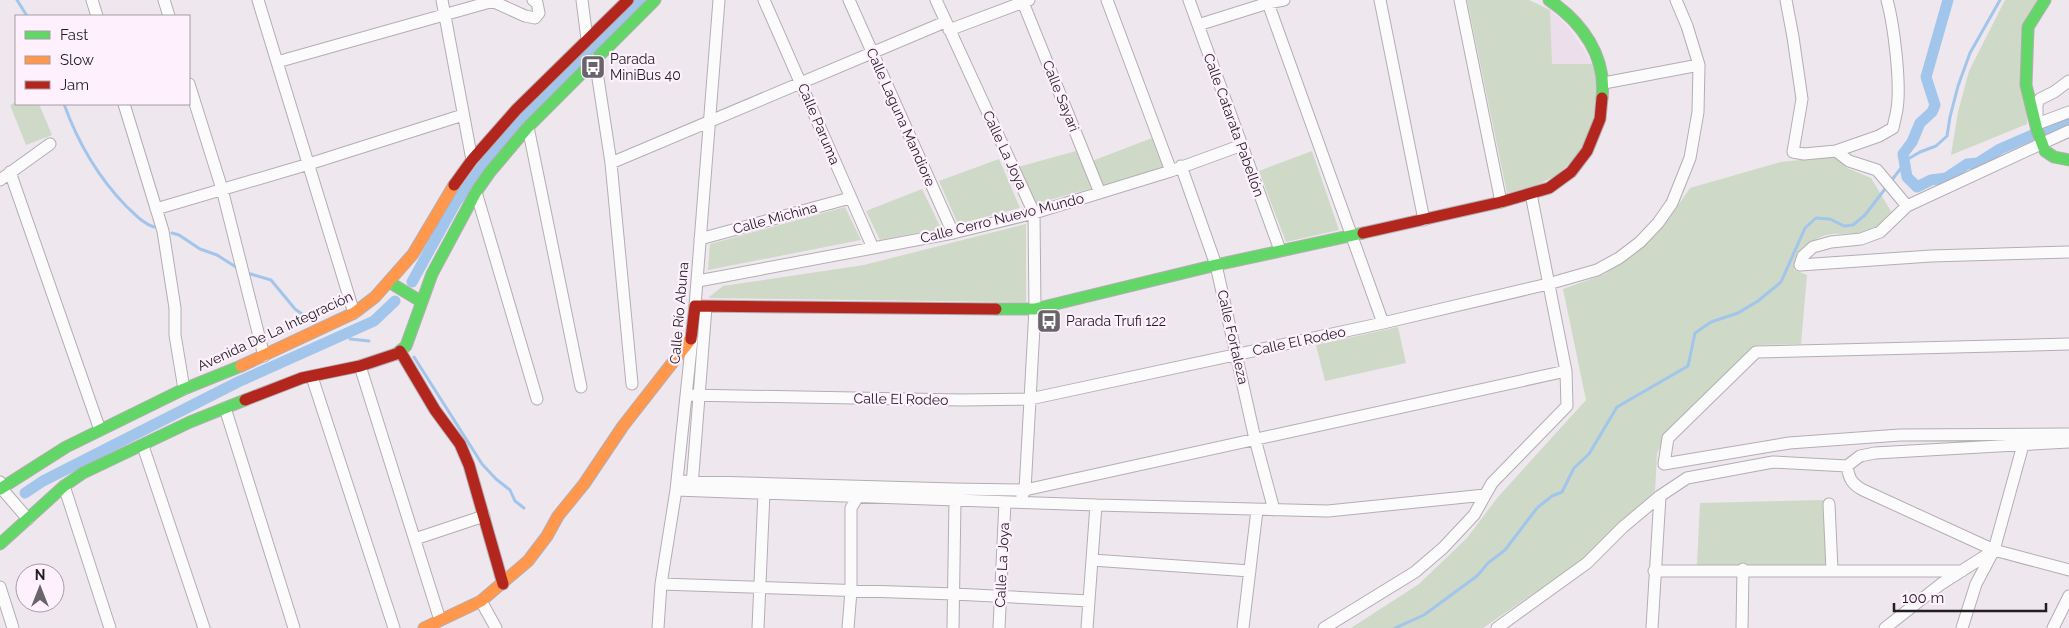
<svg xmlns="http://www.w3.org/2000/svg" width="2069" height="628" viewBox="0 0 2069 628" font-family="Raleway,sans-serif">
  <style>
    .built { fill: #ecdeeb }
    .green { fill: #ced9c8 }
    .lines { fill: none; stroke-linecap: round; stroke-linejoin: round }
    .stream { stroke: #a2c5eb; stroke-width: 3 }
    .canal { stroke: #a2c5eb; stroke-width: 11 }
    .street-casing { stroke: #b3aeb3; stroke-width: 13 }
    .fast-casing { stroke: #b3aeb3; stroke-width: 13 }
    .slow-casing { stroke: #b3aeb3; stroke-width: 13 }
    .jam-casing { stroke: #b3aeb3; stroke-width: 13 }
    .street { stroke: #fcfbfc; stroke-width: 11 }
    .fast { stroke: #63d668; stroke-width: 11 }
    .slow { stroke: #ff974d; stroke-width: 11 }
    .jam { stroke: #b3261e; stroke-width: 11 }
    .labels { text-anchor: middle; stroke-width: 4.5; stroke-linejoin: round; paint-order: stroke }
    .poi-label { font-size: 14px; fill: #221e22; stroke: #fef1fd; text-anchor: start }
    .street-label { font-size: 14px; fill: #221e22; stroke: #fef1fd }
  </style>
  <rect width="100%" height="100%" fill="#eee7ed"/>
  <path class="built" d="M1550 10 1568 27 1593 64H1552Z"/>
  <path class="green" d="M1467 0H1529L1550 10 1552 64H1593L1598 77 1592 131 1576 156 1559 174 1535 186 1507 193Z
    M2005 0H2037L2027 124 1951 155 1958 112 1969 71Z
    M16 102V104H39L52 135 26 145 10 105Z
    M1152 138 1164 168 1103 186 1092 161Z
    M1076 151 1092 188 1035 204 1018 167Z
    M1312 151 1339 230 1286 242 1259 171Z
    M1836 156 1847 168 1871 178 1892 213C1886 217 1880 225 1874 228 1848 241 1825 223 1805 250 1800 257 1797 262 1794 270L1807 275 1801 344 1758 345 1666 438 1657 453 1655 492 1581 561 1483 628H1351L1419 584 1467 538 1498 497 1586 400 1563 289 1605 274 1646 244 1670 217 1690 188 1781 162Z
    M999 159 1020 208 958 224 939 181Z
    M922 189 941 228 880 240 866 211Z
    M845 207 861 240 708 270 710 244Z
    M1026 224V302L708 298 723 286 864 265Z
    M1398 327 1406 363 1325 381 1316 345Z
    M1823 500 1827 567 1697 565 1700 503Z"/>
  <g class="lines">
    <path class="stream" d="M17 0 27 16
      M64 104C78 143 97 176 126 206 135 214 142 223 154 227
      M172 233 179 235 200 249 217 255 239 269
      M247 273 271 280 295 309 318 325
      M350 339 369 341
      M414 357 482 464 496 479 510 490 515 501 524 508
      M1395 628 1424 615 1477 576 1488 563 1505 550 1537 508 1552 496 1562 492 1574 468 1589 454 1617 407 1688 366 1695 333 1711 322 1738 313 1758 301 1781 282 1805 228 1816 218 1830 219 1844 226 1853 225 1865 215 1908 159 1920 152 1936 146 1947 136 1950 117 1958 86 1970 53 2000 0"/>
    <path class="canal" d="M1948 0 1926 77 1935 105 1932 112 1920 123 1912 142 1903 154 1907 177 1917 187 1931 180 1946 178 1967 164 1978 163 2000 149 2069 119
      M412 282 456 202 488 159 530 111 614 29 640 0
      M25 493 43 481 238 382 374 321 395 301"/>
    <defs>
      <path id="street" d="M92 0 97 16
        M164 0 169 16
        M258 0 354 313
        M442 0 472 160
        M582 0 587 39
        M764 0 873 248
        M849 0 953 233
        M936 0 1034 213 1035 309 1025 490 1022 496
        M1022 0 1100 193
        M1107 0 1171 171
        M1189 0 1280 250
        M1380 0 1424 220
        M1460 0 1501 202
        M1786 0 1793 37 1802 99 1793 152 1804 154 1836 151 1849 161 1877 170 1907 206
        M492 1 525 16 535 18 539 13 537 3 533 0
        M1268 3 1383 323
        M1198 25 1268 3 1284 0
        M949 30 1029 0
        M595 59 611 163 632 384
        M277 62 497 0
        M2069 81 2054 92 2040 99 2037 104V124L2069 112
        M1604 83 1699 65
        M189 84 222 189 264 356
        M124 104 163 231 175 308V335L184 389
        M528 127 581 387
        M2069 131 1907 206 1880 232 1861 239 1831 242 1813 247 1803 256 1800 265 1931 256 2069 252
        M1836 151 1879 136 1893 128C1894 122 1896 116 1897 109 1901 84 1894 25 1887 0
        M611 163 945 22
        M1181 166 1216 265 1255 439 1274 510
        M10 172 100 430
        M0 180 50 144
        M476 192 537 399
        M156 209 309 164 463 115
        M700 239 850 198
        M698 281 953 233 1034 213 1171 171 1242 145
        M695 306 719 0
        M2069 344 1756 352 1668 438 1664 464 1789 443 1900 435 2069 434
        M360 366 440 620
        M312 377 394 628
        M687 395 961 400 1030 399 1383 323 1548 284 1597 270 1619 258 1640 242 1658 223 1672 203 1690 158 1698 112 1699 65 1687 26 1676 0
        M225 408 294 628
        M2069 442 1875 453 1860 456 1847 466C1849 479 1852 484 1863 490L1994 550 2069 570
        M143 446 204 628
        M677 481 953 489 1025 490 1566 371
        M0 482 2 489 28 519
        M64 486 110 628
        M692 486 706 307
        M676 490 1096 505 1328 511 1485 495
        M1829 504 1832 570
        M415 539 484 516
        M1092 560 1250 571
        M1654 571H1962
        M661 584 954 594 1089 601
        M0 587 13 628
        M481 601 496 628
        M658 628 661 584 676 490 692 339
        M758 628 764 493
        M848 628 851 591V508L860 493
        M953 628 955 500
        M999 628 1005 502
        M1087 628 1096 505
        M1243 628 1257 510
        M1324 628 1415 572 1443 548 1474 515 1492 483 1567 406 1566 371 1531 194
        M1497 628 1587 563 1623 527 1660 496 1687 478 1773 462 1847 466
        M1652 628 1660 496
        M1742 628 1743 569
        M1885 628 1941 584 1993 551
        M1962 628 1976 584 1994 550 2023 445
        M2053 628 2069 596"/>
      <path id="fast" d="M1549 0C1582 22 1607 57 1602 98
        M2045 0 2028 27 2026 85 2037 130 2045 151 2054 157 2069 160
        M389 282 422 302
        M996 309H1035L1216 265 1363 233
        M396 354 406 346 432 274 476 192 490 172 528 127 655 0
        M0 489 66 447 184 389 241 366
        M0 544 64 486 83 473 190 422 245 400"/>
      <path id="slow" d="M241 366 354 313 375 297 413 254 454 185
        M424 628 481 601 528 561 547 536 558 516 584 484 623 426 691 339"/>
      <path id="jam" d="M454 185 472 160 516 110 628 0
        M1363 233 1501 202 1549 188 1571 172 1587 151 1600 119 1602 98
        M691 339 695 306 996 309
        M400 351 435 410 460 444 469 465 503 584
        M245 400 302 378 360 366 396 354"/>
    </defs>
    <use href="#street" class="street-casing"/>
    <use href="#fast" class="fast-casing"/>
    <use href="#slow" class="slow-casing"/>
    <use href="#jam" class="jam-casing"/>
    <use href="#street" class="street"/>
    <use href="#fast" class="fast"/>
    <use href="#slow" class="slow"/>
    <use href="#jam" class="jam"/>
  </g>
  <defs>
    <symbol id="bus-square" viewBox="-11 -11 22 22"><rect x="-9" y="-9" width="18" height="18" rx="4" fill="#696469" stroke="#fef1fd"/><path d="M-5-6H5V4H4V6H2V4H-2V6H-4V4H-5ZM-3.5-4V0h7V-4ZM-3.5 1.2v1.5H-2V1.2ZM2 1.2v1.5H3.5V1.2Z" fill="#fff"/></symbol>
  </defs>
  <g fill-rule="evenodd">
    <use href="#bus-square" x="579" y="53" width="28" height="28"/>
    <use href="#bus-square" x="1035" y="307" width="28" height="28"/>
  </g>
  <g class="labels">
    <g class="poi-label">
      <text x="610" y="64">Parada<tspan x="610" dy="16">MiniBus 40</tspan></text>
      <text x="1066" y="326">Parada Trufi 122</text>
    </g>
    <g class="street-label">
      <text transform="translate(1061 96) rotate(68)" y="5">Calle Sayari</text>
      <text transform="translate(901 117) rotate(66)" y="5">Calle Laguna Mandiore</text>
      <text transform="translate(819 124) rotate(67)" y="5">Calle Paruma</text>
      <text transform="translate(1234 125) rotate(70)" y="5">Calle Catarata Pabellón</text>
      <text transform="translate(1005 150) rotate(65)" y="5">Calle La Joya</text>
      <text transform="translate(775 218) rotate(-15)" y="5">Calle Michina</text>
      <text transform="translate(1002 218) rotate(-14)" y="5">Calle Cerro Nuevo Mundo</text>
      <text transform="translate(679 313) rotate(-85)" y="5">Calle Río Abuna</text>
      <text transform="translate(275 331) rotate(-25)" y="5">Avenida De La Integración</text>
      <text transform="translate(1233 337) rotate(77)" y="5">Calle Fortaleza</text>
      <text transform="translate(1299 341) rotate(-12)" y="5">Calle El Rodeo</text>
      <text transform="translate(901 399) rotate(1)" y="5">Calle El Rodeo</text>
      <text transform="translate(1002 565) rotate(-87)" y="5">Calle La Joya</text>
    </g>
  </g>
  <rect x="15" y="15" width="175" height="90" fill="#fef1fd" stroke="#a69da5"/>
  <rect x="25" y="31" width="25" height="8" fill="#63d668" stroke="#a69da5"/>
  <text x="60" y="40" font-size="15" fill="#221e22">Fast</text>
  <rect x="25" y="56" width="25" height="8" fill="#ff974d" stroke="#a69da5"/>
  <text x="60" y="65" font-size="15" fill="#221e22">Slow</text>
  <rect x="25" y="81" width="25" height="8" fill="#b3261e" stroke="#a69da5"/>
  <text x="60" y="90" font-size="15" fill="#221e22">Jam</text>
  <g transform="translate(40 588)"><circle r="24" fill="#fef1fd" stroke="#a69da5"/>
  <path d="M0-4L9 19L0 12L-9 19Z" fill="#696469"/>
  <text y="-8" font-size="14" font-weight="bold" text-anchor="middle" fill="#221e22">N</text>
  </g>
  <path d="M1894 603v8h152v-8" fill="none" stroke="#221e22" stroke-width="2.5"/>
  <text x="1902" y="603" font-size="15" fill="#221e22" stroke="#fef1fd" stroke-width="4" paint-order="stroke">100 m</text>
</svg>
